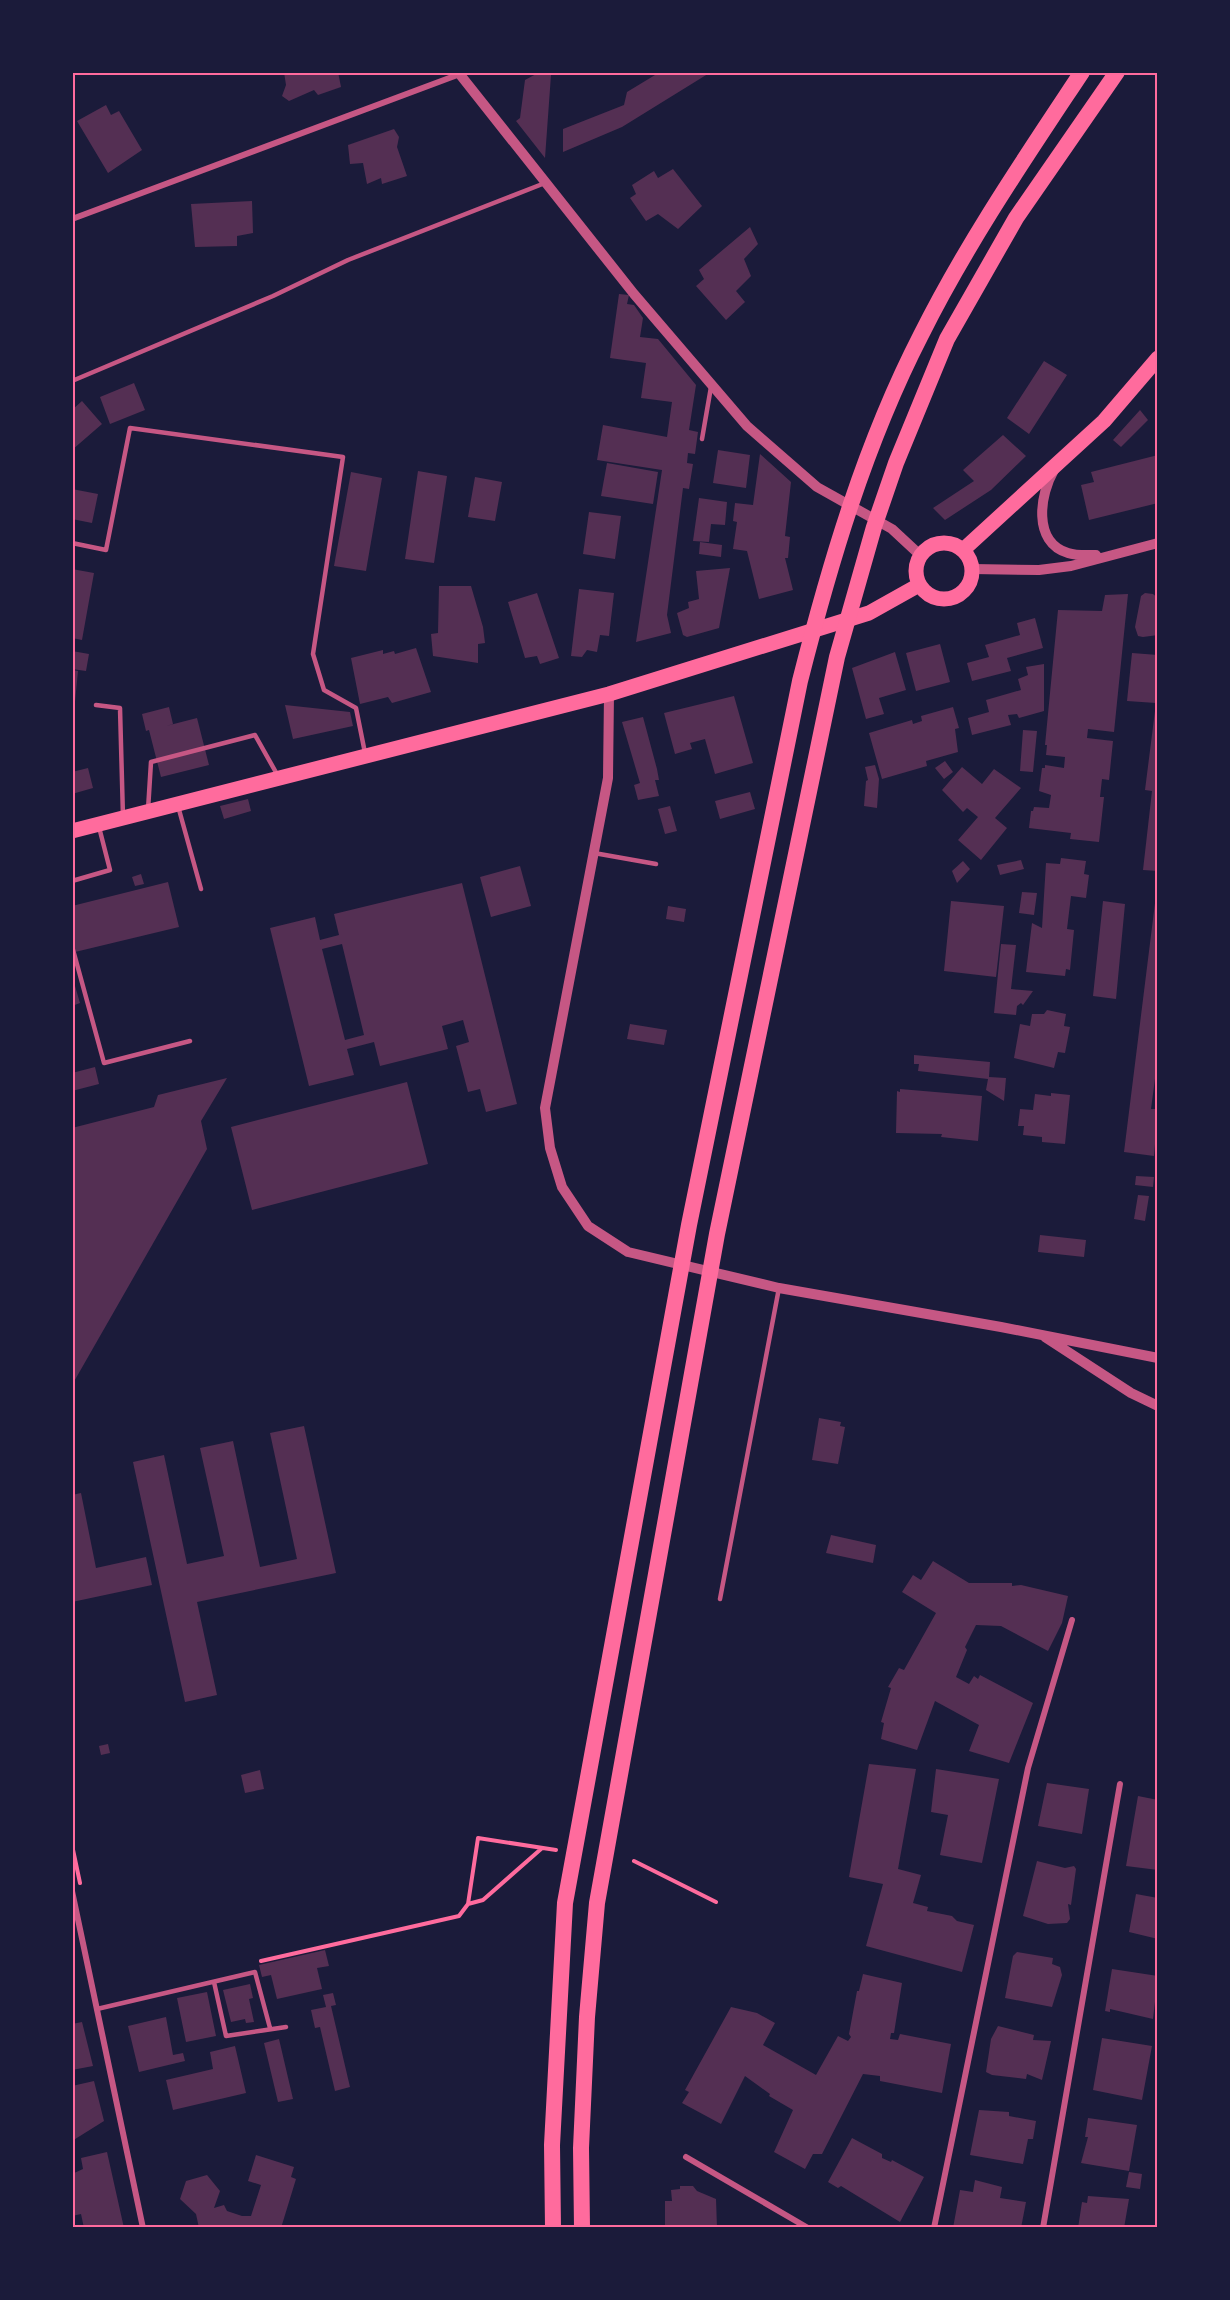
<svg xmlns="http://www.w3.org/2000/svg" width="1230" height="2300" viewBox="0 0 1230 2300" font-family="Montserrat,sans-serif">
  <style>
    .building { fill: #542f53; fill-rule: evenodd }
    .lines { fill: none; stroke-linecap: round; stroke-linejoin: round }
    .path { stroke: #ff6b9d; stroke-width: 4 }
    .service { stroke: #c65784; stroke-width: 4.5 }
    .minor { stroke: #c65784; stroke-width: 6 }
    .tertiary { stroke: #c65784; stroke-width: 10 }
    .primary { stroke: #ff6b9d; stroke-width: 15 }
    .trunk { stroke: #ff6b9d; stroke-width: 16 }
    .neatline { fill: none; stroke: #ff6b9d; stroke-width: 2 }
  </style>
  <rect width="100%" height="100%" fill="#1b1b3a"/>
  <path class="building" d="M284 72H338L341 87 318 95 314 90 289 101 282 96 286 85Z
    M660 72H711L622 127 563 152V129L624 105 627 92Z
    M538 73 551 75 545 158 516 121 520 118 525 80Z
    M106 105 111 115 119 111 142 150 108 173 77 121Z
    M394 129 399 137 397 147 407 176 382 184 381 178 367 184 363 163 350 164 348 145Z
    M673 169 702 206 678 229 658 214 646 221 630 198 636 194 632 185 654 171 658 178Z
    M252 201 253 233 237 236V246L195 247 191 204Z
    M750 227 758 244 744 259 751 276 736 291 745 302 726 320 696 286 704 279 699 270Z
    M619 294 629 295 627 304 634 305 643 318 640 337 658 339 696 385 689 430 698 432 695 454 688 453 687 463 693 464 689 489 683 488 667 615 671 633 636 642 662 470 597 460 603 425 667 437 672 402 641 398 646 363 610 358Z
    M1044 361 1067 375 1029 434 1007 418Z
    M134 383 145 410 110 424 100 397Z
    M82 401 102 424 72 450V410Z
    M1140 410 1148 420 1121 447 1113 440Z
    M1003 435 1026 456 991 490 945 520 933 508 974 481 963 470Z
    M718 450 750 455 746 488 713 483Z
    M760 454 791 482 785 536 790 537 788 558H785L793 590 759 599 747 551 733 549 737 522 733 521 735 503 753 505Z
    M1158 455V503L1089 520 1081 485 1094 482 1091 472Z
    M607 463 658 472 653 504 601 496Z
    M418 471 447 476 434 563 405 559Z
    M351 472 382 478 366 571 334 566Z
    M475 477 502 482 495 521 468 517Z
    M72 489 98 494 92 523 72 519Z
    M699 498 727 502 725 525 711 524 709 542 693 541Z
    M589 512 621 516 615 559 583 554Z
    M700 542 722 545 721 557 699 554Z
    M730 568 719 628 687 637 683 635 677 613 689 608 688 602 699 599 696 571Z
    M72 569 94 573 82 640 72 638Z
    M439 586H471L483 627 485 643 478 644V663L433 656 431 634 438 633Z
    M579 589 614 593 609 636 600 635 597 652 587 650 582 657 571 656Z
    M537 593 559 658 540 664 537 656 525 658 508 602Z
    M1145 593 1153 594 1158 598V635L1143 637 1138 636 1135 627 1141 596Z
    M1128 594 1114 732 1088 729 1087 738 1113 741 1109 780 1102 779 1100 797H1104L1099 842 1070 839 1071 833 1029 828 1031 811H1033L1034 807 1049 808 1051 795 1039 791 1042 768H1045V765L1064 768 1065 757 1046 755 1047 745H1045L1058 610 1102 611 1105 595Z
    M1035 618 1043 648 1007 658 1011 671 972 681 967 663 989 657 985 645 1020 635 1017 623Z
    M940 644 950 682 916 691 906 653Z
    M416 648 431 692 392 703 388 697 360 704 351 658 383 650V654L394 651 395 654Z
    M72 651 89 654 86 671 72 669Z
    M895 652 906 690 879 698 884 714 866 719 852 668Z
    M1132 653 1158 655V871L1143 870 1152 791 1145 790 1156 703 1127 701Z
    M1044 664V711L1019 718 1017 714 1008 715 1011 725 972 735 968 718 989 712 986 700 1021 690 1018 679 1028 675 1026 667Z
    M72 670 78 671 74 712H72Z
    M734 696 753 763 715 774 705 739 690 743 692 749 675 754 664 713Z
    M285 705 350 712 353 726 293 739Z
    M169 707 173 724 166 726 197 718 209 765 161 777 149 730 146 731 142 714Z
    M953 707 959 728 955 729 958 752 926 761 927 766 882 779 869 733 912 720 913 724 922 721 921 716Z
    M643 717 657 769 659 780H655L659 796 638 800 634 785 640 783 622 722Z
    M1023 730 1037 731 1033 772 1020 771Z
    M945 761 953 772 944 779 935 768Z
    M875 765 879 779 877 808 864 806 866 781 868 780 865 767Z
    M962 767 982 784 994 769 1021 788 995 818 1007 828 981 860 958 840 978 817 967 808 963 812 942 790Z
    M88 768 93 788 72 794V772Z
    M750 792 755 809 720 819 715 801Z
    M248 799 251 811 224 819 220 806Z
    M670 806 677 831 665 834 658 809Z
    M1061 858 1086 861 1084 874 1089 875 1086 898 1071 896 1067 929 1074 930 1070 970 1066 969 1065 976 1026 972 1032 923 1042 928 1046 863 1060 864Z
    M1021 860 1024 869 1000 875 997 865Z
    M963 861 970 869 957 883 952 871Z
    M520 866 531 906 491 917 480 877Z
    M141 874 144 884 135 886 132 877Z
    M168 882 179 927 75 952 72 906Z
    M462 883 517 1104 486 1112 480 1089 468 1092 456 1046 469 1042 463 1020 442 1026 448 1049 380 1066 374 1042 347 1049 354 1075 309 1086 270 928 315 917 320 940 339 935 334 914ZM342 944 364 1035 345 1040 322 949Z
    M1157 887 1158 1056 1151 1109H1158L1154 1156 1124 1152Z
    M1022 892 1037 893 1034 915 1019 913Z
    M951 901 1004 906 996 977 944 971Z
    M1103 901 1125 904 1116 999 1093 996Z
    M668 906 686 909 684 922 666 919Z
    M1001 944 1016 945 1011 989 1033 991 1023 1005 1021 1003 1017 1006 1016 1015 994 1013Z
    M75 986 80 1003 72 1006V987Z
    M1047 1010 1066 1014 1064 1026 1070 1027 1065 1053 1058 1052 1054 1068 1014 1058 1020 1024 1030 1026 1032 1014H1044Z
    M630 1024 667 1030 664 1045 627 1039Z
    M914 1055 990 1062 989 1077 1006 1078 1004 1101 986 1090 988 1079 918 1071 919 1064H914Z
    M95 1067 99 1084 72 1091V1073Z
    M227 1078 201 1121 207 1149 72 1385V1128L154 1107 158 1095Z
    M407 1082 428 1164 252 1210 231 1127Z
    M900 1089 982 1096 978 1141 941 1137 942 1134 896 1133 897 1091 900 1092Z
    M1051 1093 1070 1095 1065 1144 1042 1142V1137L1023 1135 1024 1126H1018L1020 1109 1033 1110 1035 1094 1051 1096Z
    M1136 1176 1154 1177 1153 1187 1135 1185Z
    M1138 1195 1149 1196 1145 1221 1134 1219Z
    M1040 1235 1086 1240 1084 1257 1038 1252Z
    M819 1418 841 1422 840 1426 845 1427 838 1464 812 1460Z
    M304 1426 336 1573 197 1602 217 1695 185 1702 133 1462 164 1455 187 1564 224 1556 200 1448 233 1441 260 1567 297 1559 270 1433Z
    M81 1493 96 1568 146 1557 152 1585 72 1602V1495Z
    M831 1535 876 1545 873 1563 826 1553Z
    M933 1561 969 1583H1012V1586L1021 1585 1068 1596 1062 1623 1048 1651 1001 1626 976 1625 965 1647 967 1650 956 1677 969 1684 974 1676 978 1679 980 1675 1033 1703 1009 1763 969 1751 979 1725 935 1701 917 1750 881 1739 884 1723 881 1722 891 1688 888 1687 899 1668 904 1670 936 1613 902 1592 913 1575 921 1580Z
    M108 1744 110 1753 101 1755 99 1746Z
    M869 1764 916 1769 898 1869 921 1875 913 1903 928 1907 927 1911 952 1916 957 1921 974 1925 962 1972 866 1946 883 1884 849 1877Z
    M936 1769 999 1779 982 1863 940 1855 948 1815 931 1812Z
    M260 1770 264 1789 245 1793 241 1775Z
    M1047 1783 1089 1789 1082 1834 1038 1826Z
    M1138 1796 1158 1800V1870L1126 1866Z
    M1037 1861 1065 1868 1074 1866 1076 1869 1071 1905 1068 1904 1070 1919 1067 1923 1048 1924 1023 1916Z
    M1136 1894 1158 1898V1939L1129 1932Z
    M325 1950 329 1966 317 1968 322 1989 277 1999 271 1975 262 1977 259 1965Z
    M1017 1952 1053 1958 1052 1964 1060 1967 1062 1975 1052 2007 1005 1998 1013 1956Z
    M1112 1969 1158 1976 1153 2019 1110 2009V2012L1105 2011Z
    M863 1974 902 1983 894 2033H891L890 2039 898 2040 900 2034 951 2044 942 2093 880 2081V2076L863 2074 822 2154H813L805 2169 774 2152 793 2110 769 2096 770 2094 745 2076 721 2124 682 2103 689 2092 685 2090 731 2007 757 2013 775 2023 763 2045 816 2075 838 2036 848 2041 851 2037 849 2034 857 1991H859Z
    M250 1984 253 1998 249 1999 254 2022 246 2023 245 2019 231 2022 223 1990Z
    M207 1992 216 2036 186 2042 177 1998Z
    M333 1993 336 2005 331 2006 350 2087 335 2091 320 2027 315 2028 311 2010 326 2007 323 1995Z
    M166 2017 173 2055 183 2053 185 2061 139 2072 128 2026Z
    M82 2022 93 2066 72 2070V2024Z
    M998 2026 1034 2035 1033 2040 1051 2041 1042 2080 1027 2074 1026 2079 992 2075 986 2072 991 2039Z
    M1102 2038 1152 2046 1142 2100 1093 2090Z
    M279 2039 293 2099 278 2102 264 2043Z
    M235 2046 246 2093 173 2110 166 2080 213 2069 210 2052Z
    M94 2081 104 2121 72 2141V2086Z
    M979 2110 1009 2112V2116L1036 2121 1033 2139H1028L1023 2164 970 2155Z
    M1088 2118 1137 2125 1129 2171 1081 2163 1088 2137H1085Z
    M852 2138 882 2154V2158L891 2162 892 2160 924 2177 900 2222 841 2186 838 2188 828 2182Z
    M107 2152 124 2228H84L81 2214 72 2216V2174L83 2169 81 2158Z
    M256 2155 294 2167 291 2177 296 2179 281 2228H199L196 2214 180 2199 186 2181 207 2175 220 2191 214 2208 224 2205 227 2211 242 2216H251L261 2185 248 2181Z
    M1129 2172 1142 2174 1140 2189 1126 2187Z
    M975 2180 1002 2187 1000 2198 1026 2202 1021 2228H953L960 2190 973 2192Z
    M680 2186H693L697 2191 716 2199 717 2228H665V2201H672L671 2190 680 2189Z
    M1088 2196 1129 2199 1124 2228H1078L1082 2202 1087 2203Z"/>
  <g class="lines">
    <path class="path" d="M72 1845 80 1883
      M634 1861 716 1902
      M468 1904 478 1838 556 1850
      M261 1961 459 1916 468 1904 483 1900 541 1849"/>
    <path class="service" d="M72 381 273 296 348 260 545 183
      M702 439 711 387
      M72 543 106 550 130 428 343 457 313 654 324 690 356 708 365 753
      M96 705 120 708 123 817
      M178 806 201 889
      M148 810 151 762 255 735 278 776
      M594 853 656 864
      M72 881 110 870 99 827
      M72 946 104 1063 190 1041
      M720 1599 779 1288
      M214 1982 226 2036 286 2027
      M97 2009 255 1972 270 2028"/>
    <path class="minor" d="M72 219 460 74
      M72 1891 143 2228
      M686 2157 808 2228
      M934 2228 1028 1768 1072 1620
      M1043 2228 1120 1784"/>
    <path class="tertiary" d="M458 72 634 294 747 426 817 487 892 529 920 555
      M1054 470C1040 494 1032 542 1068 553 1077 556 1087 555 1096 555
      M972 569 1039 570 1071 566 1158 543
      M609 694 608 778 545 1108 550 1148 562 1187 588 1226 628 1252 779 1288 1001 1327 1158 1358
      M1045 1337 1131 1393 1158 1406"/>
    <path class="primary" d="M916 571a28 28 0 1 1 56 0a28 28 0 1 1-56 0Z
      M963 550 1104 421 1158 358
      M72 831 609 694 869 613 919 585"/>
    <path class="trunk" d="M553 2228 552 2145 565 1903 689 1225 800 681C830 563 865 444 921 335 967 243 1025 158 1082 72
      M582 2228 581 2148 587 2017 597 1903 717 1234 837 657 874 527 896 463 947 339 1016 218 1117 72"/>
  </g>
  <rect width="1230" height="2300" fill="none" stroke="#1b1b3a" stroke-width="147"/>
  <rect x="74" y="74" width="1082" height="2152" class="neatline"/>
</svg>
